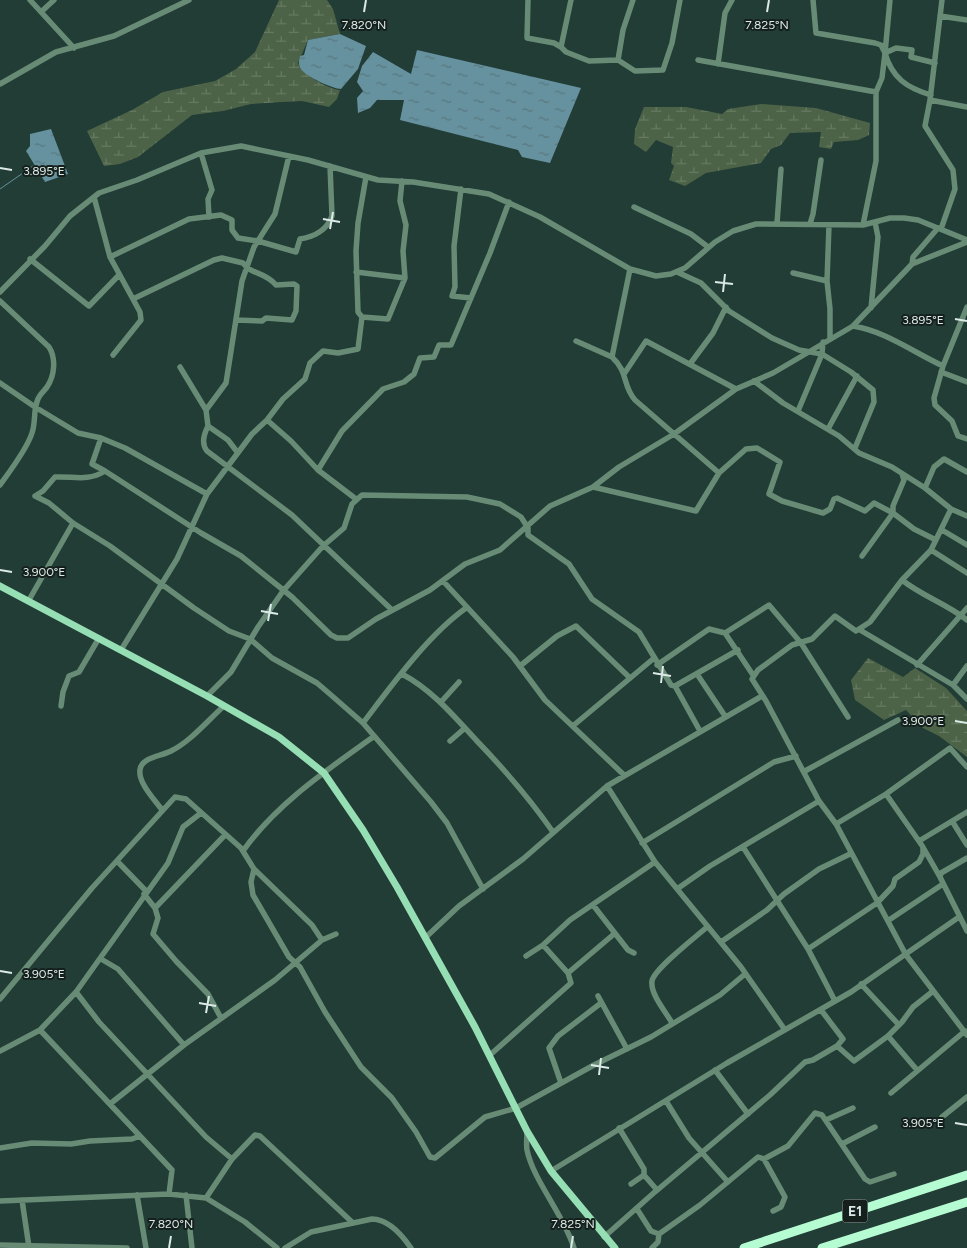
<svg xmlns="http://www.w3.org/2000/svg" width="967" height="1248" viewBox="0 0 967 1248" font-family="Figtree,sans-serif">
  <style>
    .wetland { fill: url(#wetland-marsh) }
    .water { fill: url(#water-ripples) }
    .lines { fill: none; stroke-linecap: round; stroke-linejoin: round }
    .stream { stroke: #65929e; stroke-width: 1 }
    .minor { stroke: #688b76; stroke-width: 5.5 }
    .major { stroke: #96dfb4; stroke-width: 7 }
    .highway { stroke: #b6fcd2; stroke-width: 9 }
    .ticks { fill: none; stroke: #dbeae6; stroke-width: 2 }
    .labels { text-anchor: middle; stroke-width: 4; stroke-linejoin: round; paint-order: stroke }
    .shield { fill: #15201d; stroke: #a0adaa; stroke-width: 1 }
    .shield-label { font-size: 14px; font-weight: bold; fill: #dbeae6 }
    .ticks-label { font-size: 12px; text-anchor: middle; fill: #dbeae6; stroke: #15201d; stroke-width: 4; stroke-linejoin: round; paint-order: stroke }
  </style>
  <defs>
    <pattern id="wetland-marsh" width="20" height="14" patternUnits="userSpaceOnUse" patternTransform="scale(1.25)"><rect width="20" height="14" fill="#4d6347"/><path d="M1 5h8M5 5V1M11 12h8M15 12V8" fill="none" stroke="#667a62"/></pattern>
    <pattern id="water-ripples" width="26" height="14" patternUnits="userSpaceOnUse" patternTransform="scale(1.25)"><rect width="26" height="14" fill="#65929e"/><path d="M2 4q2-2 4 0t4 0M15 11q2-2 4 0t4 0" fill="none" stroke="#59777f"/></pattern>
  </defs>
  <rect width="100%" height="100%" fill="#223c36"/>
  <path class="wetland" d="M279 0H327L333 9 340 34 308 40 298 63C301 74 329 89 340 90L337 99 329 107 302 101 282 102 251 104 223 111 192 115 138 157 120 164 104 166 87 131 132 110 163 92 215 81 236 69 255 52Z
    M761 104 816 108 870 123 869 135 858 140 834 142 831 149 819 147 821 132 790 133 781 145 771 149 761 163 706 173 685 186 669 180 674 166 671 163 673 147 656 140 646 152 634 144 635 129 644 107H686L722 114 728 109Z
    M868 658 903 677 915 668 946 688 967 711V757L939 736 923 728 906 710 884 720 855 700 851 680Z"/>
  <path class="water" d="M340 34 366 46 358 69 341 89C333 89 305 76 301 69 298 65 299 61 300 56L304 55 308 40Z
    M417 50 581 88 550 163 522 157 518 150 400 120 404 100H377L370 108 358 113 357 98 363 91 357 82 362 66 373 52 411 74Z
    M51 129 68 174 45 182 26 151 30 146V134Z"/>
  <g class="lines">
    <path class="stream" d="M0 189 33 166"/>
    <path class="minor" d="M30 0 74 48
      M528 0 527 38 554 43 561 47
      M571 0 561 47 566 52 589 61 618 60 635 71 663 70 672 43 680 0
      M813 0 816 33 875 43 881 45 885 53 890 0
      M942 0 930 100 967 107
      M42 11 54 0
      M940 16 967 20
      M885 53 896 48 912 50 911 57 935 63
      M618 60 623 30 633 0
      M698 60 876 92
      M718 64 725 13 732 0
      M0 84 56 52 114 36 189 0
      M930 100 925 126 953 170 955 189 941 229
      M201 153 212 190 208 199 209 217
      M366 177 358 223 356 251 358 312 362 317 388 319 405 278 403 251 406 225 400 201 402 181
      M461 189 454 246 455 287 452 296 471 298
      M94 197 110 257 140 312 141 320 113 355
      M634 207 691 234 708 247
      M777 223 781 169
      M810 224 813 214 821 160
      M829 225 827 281 830 309V338
      M863 225 876 161V92L882 78 885 53C892 78 907 88 931 95
      M110 257 189 219 221 215 232 220V230L238 238 258 241 296 252 300 239C314 237 327 230 332 216L330 166
      M30 259 89 306 119 275
      M912 264 913 257 938 228
      M630 269 612 357C629 373 622 385 635 400L719 473
      M356 272 405 278
      M677 272 701 283 729 311 772 338 799 350 822 354 851 372 873 390 874 402 855 448
      M793 273 827 281
      M0 292 45 246 70 216 99 193 137 180 201 153 241 146 308 160 378 180 413 182 489 194 540 217 630 269 656 276 671 274 685 268 715 242 733 231 756 224 863 225 890 218H904L918 220 967 240
      M133 299 214 260 222 258 243 263C251 275 264 271 276 285L294 284 297 286 296 311 292 320 266 318 262 321 236 320
      M0 301 49 347C56 358 55 375 47 387 44 391 40 394 38 399 33 410 36 421 32 433 27 449 10 471 0 485
      M967 307 943 366 934 398 935 405 952 421 958 436 967 439
      M871 308 878 237 875 222
      M853 326C885 331 913 352 943 366
      M576 341 612 357
      M690 364 713 333 726 307
      M180 367 206 410 208 426 228 440 238 453
      M941 372 967 382
      M624 374 646 341 736 389
      M754 381 783 403 839 436 859 453 892 467 925 488
      M0 383 35 407 78 433 101 438 125 448 207 494
      M206 410 226 383 242 281 254 247 275 214 289 156
      M798 411 822 354 823 342
      M267 420 291 441 318 470 356 499
      M208 426C204 434 201 444 207 451L292 515 392 610
      M828 429 857 376
      M101 438 92 464 105 471
      M318 470 342 431 383 389 404 382 414 374 420 358 434 357 439 345H451L490 253 509 202
      M967 472 944 459 934 467 925 488 951 509 931 550 902 580 870 622 856 631 835 616 812 639 792 645 758 670 752 679 766 701 819 801 836 824 906 955 967 1035
      M902 474 904 480 893 506V513L914 529 936 540
      M593 487 619 467 674 434 736 389 773 373 853 326 912 264 967 242
      M35 496 43 491 55 477C74 476 87 482 105 471L201 533 241 556 292 597 331 635 337 638H348L376 619 430 590 465 564 500 550 550 506 593 487 696 511 719 473 746 449 757 448 780 462 769 494 782 501 823 513 830 509 834 499 837 498 865 511 874 503 893 513 862 556
      M35 496 49 503 73 523 110 546 194 608 229 631 250 639 272 658 317 683 331 695 363 723 431 802 447 823 483 889
      M951 509 967 516
      M942 530 967 545
      M931 550 967 573
      M902 580C922 596 947 604 967 620
      M443 581 513 657 545 700 624 775
      M29 600 73 523
      M860 630 953 685 967 699
      M725 633 769 605 801 643 848 717
      M121 650 177 559 207 494 252 434 267 420 283 399 305 379 310 363 323 351 338 353 358 349 362 317
      M657 665 709 629 725 633 753 675
      M917 665 967 608
      M520 666 557 636 576 626 629 677
      M402 674C432 690 453 715 476 740 504 769 530 799 553 832
      M697 674 725 716
      M953 685 967 666
      M675 686 738 650
      M207 696 231 672 258 627 283 591 323 546 344 528 352 504 362 495 467 497 500 504 521 517 528 528V535L569 564 592 599 639 632 671 685 675 686 700 731
      M441 702 459 682
      M61 706 63 692 69 676 79 672 99 638
      M363 723C392 685 428 635 466 608
      M574 725 653 659
      M450 741 465 728
      M805 771 898 720
      M607 786 655 862 741 967 785 1030
      M162 810C155 800 138 783 140 770 141 757 162 756 171 751 191 741 207 721 224 706
      M952 821 967 845
      M836 824 886 794 950 748 967 767
      M919 841 967 812
      M642 843 774 762 796 756
      M743 847 808 949 835 1001
      M924 849 940 877
      M243 851C276 804 327 770 373 737
      M967 858 941 873 940 877 967 931
      M117 861 146 891
      M254 869 251 882 253 895 289 957 300 967 325 1012 361 1067 392 1098 416 1132 430 1157 435 1158 485 1117 516 1108 594 1065 651 1037 720 995 745 974
      M677 889 710 866 819 801
      M144 894 155 908
      M593 905 628 950 634 953
      M889 920 943 884
      M425 938 459 906 523 859 607 786 762 696
      M721 942 767 910 784 894 819 869 850 854
      M808 949 877 903 893 886 895 879 919 862 923 854V847L886 794
      M526 956 543 945 570 920 655 862
      M101 959 118 969 184 1045
      M568 973 614 934
      M861 984 899 1025
      M76 992 99 1022 206 1137 232 1159
      M598 996 627 1049
      M0 999 92 888 175 797 186 799 241 848 254 869 312 925 322 940
      M821 1010 843 1039 837 1046 854 1061 888 1036 902 1022 913 1007 932 992
      M221 1018 208 994 176 961 153 934 158 918 155 908 225 835
      M672 1023C666 1012 650 994 652 981 654 969 697 936 707 927
      M40 1030 172 1170 169 1194
      M888 1036 917 1070
      M0 1051 40 1030 76 992 168 863 183 827 201 813
      M490 1055 571 983 568 973 543 945
      M715 1070 748 1114
      M561 1083 549 1048 558 1036 601 1003
      M891 1093 965 1031
      M666 1101 689 1138 728 1182
      M110 1104 184 1045 275 980 322 940 336 934
      M942 1117 967 1097
      M826 1120 853 1108
      M527 1131C527 1137 526 1145 527 1150 533 1180 564 1215 574 1248
      M842 1144 875 1127
      M0 1148 32 1143 71 1144 90 1141 132 1139 140 1136
      M764 1159 785 1197 781 1207 773 1211
      M551 1171 727 1063 851 992 959 917
      M631 1184 644 1175
      M655 1192 770 1095 805 1062 813 1060 837 1046
      M137 1195 146 1248
      M186 1195 192 1248
      M206 1198 232 1159 255 1135 260 1136 353 1223
      M22 1200 29 1247
      M0 1201 169 1194 206 1198 245 1222 277 1248
      M637 1209 651 1231 659 1234
      M604 1237 657 1190 644 1175V1169L619 1128
      M0 1245 127 1248
      M285 1248 311 1232 372 1219C388 1219 402 1235 411 1248
      M652 1248 658 1242 659 1234 700 1205 758 1157 764 1159 788 1146 815 1113 822 1115 865 1179 870 1182 894 1174"/>
    <path class="major" d="M0 586 207 696 279 737 324 773 363 830 397 887 475 1027 527 1131 551 1171 615 1248"/>
    <path class="highway" d="M744 1248 967 1175
      M822 1248 967 1202"/>
  </g>
  <path class="ticks" d="M364 12 366 0M767 12 769 0M0 168 12 170M323 219 340 222M330 229 333 212M715 282 733 284M723 292 725 274M955 319 967 321M0 570 12 572M261 611 278 614M268 621 271 604M653 673 671 676M661 683 663 666M955 721 967 723M0 971 12 973M199 1003 216 1006M206 1013 209 996M591 1065 609 1068M599 1075 601 1058M955 1123 967 1125M169 1248 171 1236M571 1248 573 1236"/>
  <g class="labels">
    <rect class="shield" x="842.5" y="1199.5" width="25" height="23" rx="4"/>
    <g class="shield-label">
      <text x="855" y="1216">E1</text>
    </g>
  </g>
  <g class="ticks-label">
    <text x="364" y="29">7.820°N</text>
    <text x="767" y="29">7.825°N</text>
    <text x="44" y="175">3.895°E</text>
    <text x="923" y="324">3.895°E</text>
    <text x="44" y="576">3.900°E</text>
    <text x="923" y="725">3.900°E</text>
    <text x="44" y="978">3.905°E</text>
    <text x="923" y="1127">3.905°E</text>
    <text x="171" y="1228">7.820°N</text>
    <text x="573" y="1228">7.825°N</text>
  </g>
</svg>
